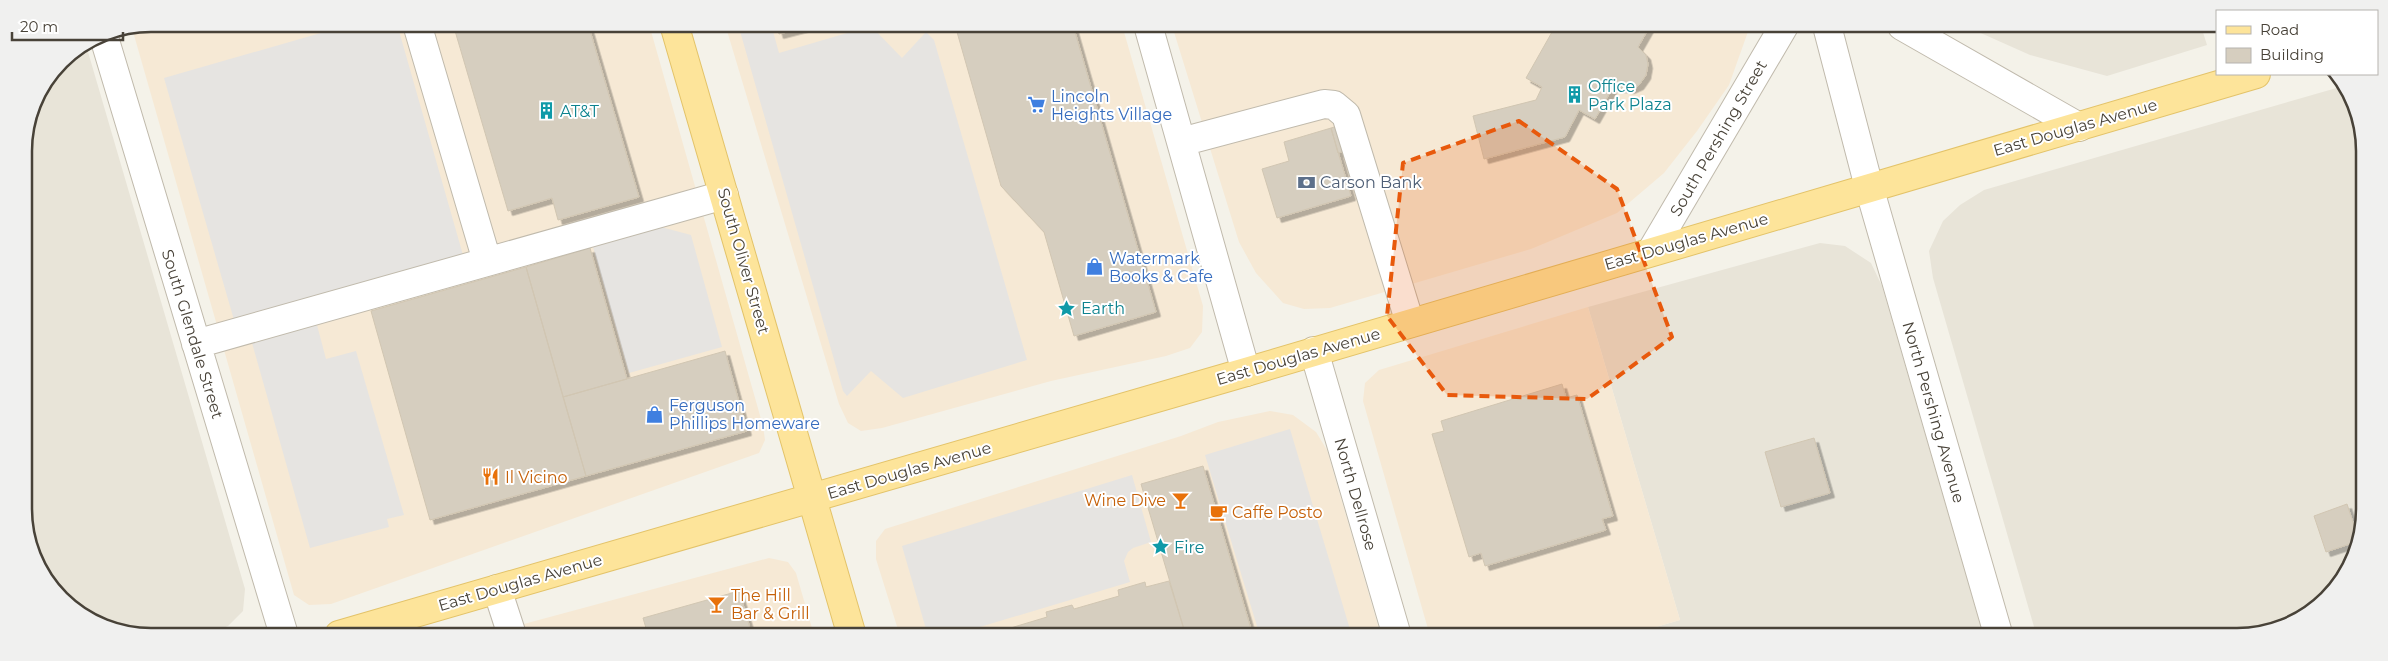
<svg xmlns="http://www.w3.org/2000/svg" width="2388" height="661" viewBox="0 0 2388 661" font-family="Montserrat,sans-serif">
  <style>
    .residential { fill: #e8e4d8 }
    .commercial { fill: #f6e9d5 }
    .parking { fill: #e6e4e1 }
    .building { fill: #d6cebf; stroke: #d1c6b2; filter: url(#shadow) }
    .lines { fill: none; stroke-linecap: round; stroke-linejoin: round }
    .minor-casing { stroke: #c0baac; stroke-width: 30 }
    .major-casing { stroke: #e3c369; stroke-width: 30 }
    .minor { stroke: #fff; stroke-width: 28 }
    .major { stroke: #fde49a; stroke-width: 28 }
    .marked { fill: #e8590c; fill-opacity: 0.2; stroke: #e8590c; stroke-width: 4; stroke-dasharray: 10 6; stroke-linejoin: round }
    .labels { text-anchor: middle; stroke-width: 4; stroke-linejoin: round; paint-order: stroke }
    .culture-label { font-size: 16px; fill: #0d838f; stroke: #fff; text-anchor: start }
    .shop-label { font-size: 16px; fill: #366cbe; stroke: #fff; text-anchor: start }
    .street-label { font-size: 16px; fill: #484238; stroke: #fff }
    .service-label { font-size: 16px; fill: #4e5e75; stroke: #fff; text-anchor: start }
    .food-label { font-size: 16px; fill: #c56008; stroke: #fff; text-anchor: start }
    .rim { fill: none; stroke: #484238; stroke-width: 2.5 }
  </style>
  <defs>
    <filter id="shadow"><feDropShadow dx="4.5" dy="4.5" stdDeviation="0" flood-color="#0004"/></filter>
  </defs>
  <rect width="100%" height="100%" fill="#f4f2e9"/>
  <path class="residential" d="M1965 26H2201L2207 45 2107 76 2030 55Z
    M86 45 245 589 243 611 228 626 205 635H126L61 600 26 535 24 144 34 102 61 61Z
    M2340 87 2362 127V535L2347 574 2320 606 2285 628 2244 637H2037L1933 278 1929 251 1943 221 1960 205 1984 190Z
    M1820 243 1845 246 1871 263 1882 286 1984 637 1625 636 1680 620 1588 307Z"/>
  <path class="commercial" d="M152 24H649L763 426 765 440 759 453 331 604 309 605 294 595 132 28Z
    M725 24 1122 25 1203 306 1202 332 1190 348 1166 356 1051 381 882 428 861 431 848 423 839 404Z
    M1197 25 1750 26 1729 85 1697 131 1664 173 1617 213 1531 249 1330 308 1304 309 1283 303 1256 273 1239 242 1174 32Z
    M1588 307 1680 620 1625 636H1430L1363 401 1365 383 1379 370Z
    M1270 411 1293 415 1316 432 1327 450 1381 636H900L876 559V541L885 529 1181 436 1218 422Z
    M769 558 788 562 796 573 814 635H483Z"/>
  <path class="parking" d="M352 24H397L463 255 234 320 164 78Z
    M738 24H771L779 53 871 26 902 58 926 32 934 40 1027 360 903 398 871 371 847 396 843 391Z
    M661 227 691 235 722 347 629 373 593 247Z
    M317 325 326 359 356 351 404 515 387 519 389 527 310 548 252 343Z
    M1290 429 1352 636H1260L1205 455Z
    M1132 475 1151 542 1133 548 1128 552 1124 561 1130 582 950 636H928L902 546Z"/>
  <path class="building" d="M453 24H588L639 197 558 220 552 198 508 211Z
    M776 24 814 25 779 34Z
    M955 25H1073L1156 312 1074 336 1044 232 1001 186Z
    M1556 25 1650 26 1638 47 1646 55 1648 64 1646 75 1639 85 1630 89 1613 87 1595 119 1579 110 1565 137 1484 159 1473 116 1536 100 1542 87 1526 78Z
    M1357 120 1365 146 1338 153 1331 128Z
    M1331 128 1351 196 1277 218 1262 169 1289 161 1284 142Z
    M590 248 627 379 563 397 526 267Z
    M526 267 586 476 430 520 371 311Z
    M725 351 747 431 586 476 563 397Z
    M1562 384 1566 398 1577 395 1613 516 1602 519 1606 530 1485 566 1481 553 1469 557 1432 434 1444 431 1441 421Z
    M1814 438 1830 493 1781 507 1765 452Z
    M1203 466 1253 636H1186L1141 484Z
    M2347 504 2359 541 2326 552 2314 516Z
    M1169 581 1186 636H984L1047 617 1046 612 1072 605 1074 609 1119 596 1118 590 1145 582 1146 587Z
    M739 591 752 635H648L643 618Z"/>
  <g class="lines">
    <defs>
      <path id="minor" d="M417 24 487 261
        M1148 25 1246 372
        M1827 26 1869 187 1999 637
        M1902 26 2079 127
        M103 34 284 635
        M1181 142 1324 104 1334 105 1346 115 1410 323
        M1652 250 1784 26
        M196 344 724 195
        M1314 351 1397 636
        M497 589 512 635"/>
      <path id="major" d="M674 24 852 636
        M339 635 1246 372 2256 74"/>
    </defs>
    <use href="#minor" class="minor-casing"/>
    <use href="#major" class="major-casing"/>
    <use href="#minor" class="minor"/>
    <use href="#major" class="major"/>
  </g>
  <path class="marked" d="M1519 121 1617 189 1672 337 1587 399 1447 395 1387 316 1403 163Z"/>
  <defs>
    <symbol id="building-bare" viewBox="-9 -9 18 18"><path d="M-4-6H4V6H1V3H-1V6H-4ZM-2.5-4.3h1.7v1.8h-1.7ZM.8-4.3h1.7v1.8H.8ZM-2.5-1h1.7V.8h-1.7ZM.8-1h1.7V.8H.8Z" fill="#0f9aa8" stroke="#fff" stroke-width="2.5" paint-order="stroke"/></symbol>
    <symbol id="supermarket-bare" viewBox="-9 -9 18 18"><path d="M-6-5.5h2.5l.6 2H6L4.5 2H-2.5L-4.4-4H-6ZM-1.5 3.2a1.3 1.3 0 1 0 .1 0ZM3 3.2a1.3 1.3 0 1 0 .1 0Z" fill="#3f7fe0" stroke="#fff" stroke-width="2.5" paint-order="stroke"/></symbol>
    <symbol id="bank-bare" viewBox="-9 -9 18 18"><path d="M-6-4H6V4H-6ZM0-2.3a2.3 2.3 0 1 0 0 4.6a2.3 2.3 0 1 0 0-4.6Z" fill="#5c6f8a" stroke="#fff" stroke-width="2.5" paint-order="stroke"/></symbol>
    <symbol id="shop-bare" viewBox="-9 -9 18 18"><path d="M-5-2.5h2.3a2.7 3.5 0 0 1 5.4 0H5L5.5 6h-11ZM-1.5-2.5h3a1.5 2.3 0 0 0-3 0Z" fill="#3f7fe0" stroke="#fff" stroke-width="2.5" paint-order="stroke"/></symbol>
    <symbol id="sight-bare" viewBox="-9 -9 18 18"><path d="M0-6L1.8-2.2L6-1.7L2.9 1.2L3.7 5.4L0 3.3L-3.7 5.4L-2.9 1.2L-6-1.7L-1.8-2.2Z" fill="#0f9aa8" stroke="#fff" stroke-width="2.5" paint-order="stroke"/></symbol>
    <symbol id="restaurant-bare" viewBox="-9 -9 18 18"><path d="M-5-6h1v4h1v-4h1v4h1v-4h1v5L-1.5 .5V6h-2V.5L-5-1ZM5-6V6H3V1.5H1.5Q1.5-4 5-6Z" fill="#e8710a" stroke="#fff" stroke-width="2.5" paint-order="stroke"/></symbol>
    <symbol id="bar-bare" viewBox="-9 -9 18 18"><path d="M-6-5H6L.8 .8V4.5H3.5V6h-7V4.5H-.8V.8Z" fill="#e8710a" stroke="#fff" stroke-width="2.5" paint-order="stroke"/></symbol>
    <symbol id="cafe-bare" viewBox="-9 -9 18 18"><path d="M-5.5-4.5H6V0H3Q3 3.5 0 3.5H-2.5Q-5.5 3.5-5.5 0ZM3-3.2v2h1.7v-2ZM-6 4.5H4V6H-6Z" fill="#e8710a" stroke="#fff" stroke-width="2.5" paint-order="stroke"/></symbol>
  </defs>
  <g fill-rule="evenodd">
    <use href="#building-bare" x="1562" y="82" width="25" height="25"/>
    <use href="#supermarket-bare" x="1024" y="92" width="25" height="25"/>
    <use href="#building-bare" x="534" y="98" width="25" height="25"/>
    <use href="#bank-bare" x="1294" y="170" width="25" height="25"/>
    <use href="#shop-bare" x="1082" y="254" width="25" height="25"/>
    <use href="#sight-bare" x="1054" y="296" width="25" height="25"/>
    <use href="#shop-bare" x="642" y="402" width="25" height="25"/>
    <use href="#restaurant-bare" x="478" y="464" width="25" height="25"/>
    <use href="#bar-bare" x="1168" y="488" width="25" height="25"/>
    <use href="#cafe-bare" x="1206" y="500" width="25" height="25"/>
    <use href="#sight-bare" x="1148" y="534" width="25" height="25"/>
    <use href="#bar-bare" x="704" y="592" width="25" height="25"/>
  </g>
  <g class="labels">
    <g class="culture-label">
      <text x="1588" y="92">Office<tspan x="1588" dy="18">Park Plaza</tspan></text>
      <text x="560" y="117">AT&amp;T</text>
      <text x="1081" y="314">Earth</text>
      <text x="1174" y="553">Fire</text>
    </g>
    <g class="shop-label">
      <text x="1051" y="102">Lincoln<tspan x="1051" dy="18">Heights Village</tspan></text>
      <text x="1109" y="264">Watermark<tspan x="1109" dy="18">Books &amp; Cafe</tspan></text>
      <text x="669" y="411">Ferguson<tspan x="669" dy="18">Phillips Homeware</tspan></text>
    </g>
    <g class="street-label">
      <text transform="translate(2075 127) rotate(-16)" y="6">East Douglas Avenue</text>
      <text transform="translate(1718 138) rotate(-60)" y="6">South Pershing Street</text>
      <text transform="translate(1686 241) rotate(-16)" y="6">East Douglas Avenue</text>
      <text transform="translate(744 261) rotate(74)" y="6">South Oliver Street</text>
      <text transform="translate(193 334) rotate(73)" y="6">South Glendale Street</text>
      <text transform="translate(1298 356) rotate(-16)" y="6">East Douglas Avenue</text>
      <text transform="translate(1934 412) rotate(74)" y="6">North Pershing Avenue</text>
      <text transform="translate(909 470) rotate(-16)" y="6">East Douglas Avenue</text>
      <text transform="translate(1356 494) rotate(74)" y="6">North Dellrose</text>
      <text transform="translate(520 582) rotate(-16)" y="6">East Douglas Avenue</text>
    </g>
    <g class="service-label">
      <text x="1320" y="188">Carson Bank</text>
    </g>
    <g class="food-label">
      <text x="505" y="483">Il Vicino</text>
      <text x="1166" y="506" text-anchor="end">Wine Dive</text>
      <text x="1232" y="518">Caffe Posto</text>
      <text x="731" y="601">The Hill<tspan x="731" dy="18">Bar &amp; Grill</tspan></text>
    </g>
  </g>
  <path d="M0 0H2388V661H0ZM151 32H2237A119 119 0 0 1 2356 151V509A119 119 0 0 1 2237 628H151A119 119 0 0 1 32 509V151A119 119 0 0 1 151 32Z" fill="#f0f0ef" fill-rule="evenodd"/>
  <path class="rim" d="M151 32H2237A119 119 0 0 1 2356 151V509A119 119 0 0 1 2237 628H151A119 119 0 0 1 32 509V151A119 119 0 0 1 151 32Z"/>
  <rect x="2216" y="10" width="162" height="65" fill="#ffffff" stroke="#b6b3af"/>
  <rect x="2226" y="26" width="25" height="8" fill="#fde49a" stroke="#b6b3af"/>
  <text x="2260" y="35" font-size="15" fill="#484238">Road</text>
  <rect x="2226" y="48" width="25" height="15" fill="#d6cebf" stroke="#b6b3af"/>
  <text x="2260" y="60" font-size="15" fill="#484238">Building</text>
  <path d="M12 32v8h111v-8" fill="none" stroke="#484238" stroke-width="2.5"/>
  <text x="20" y="32" font-size="15" fill="#484238" stroke="#ffffff" stroke-width="4" paint-order="stroke">20 m</text>
</svg>
